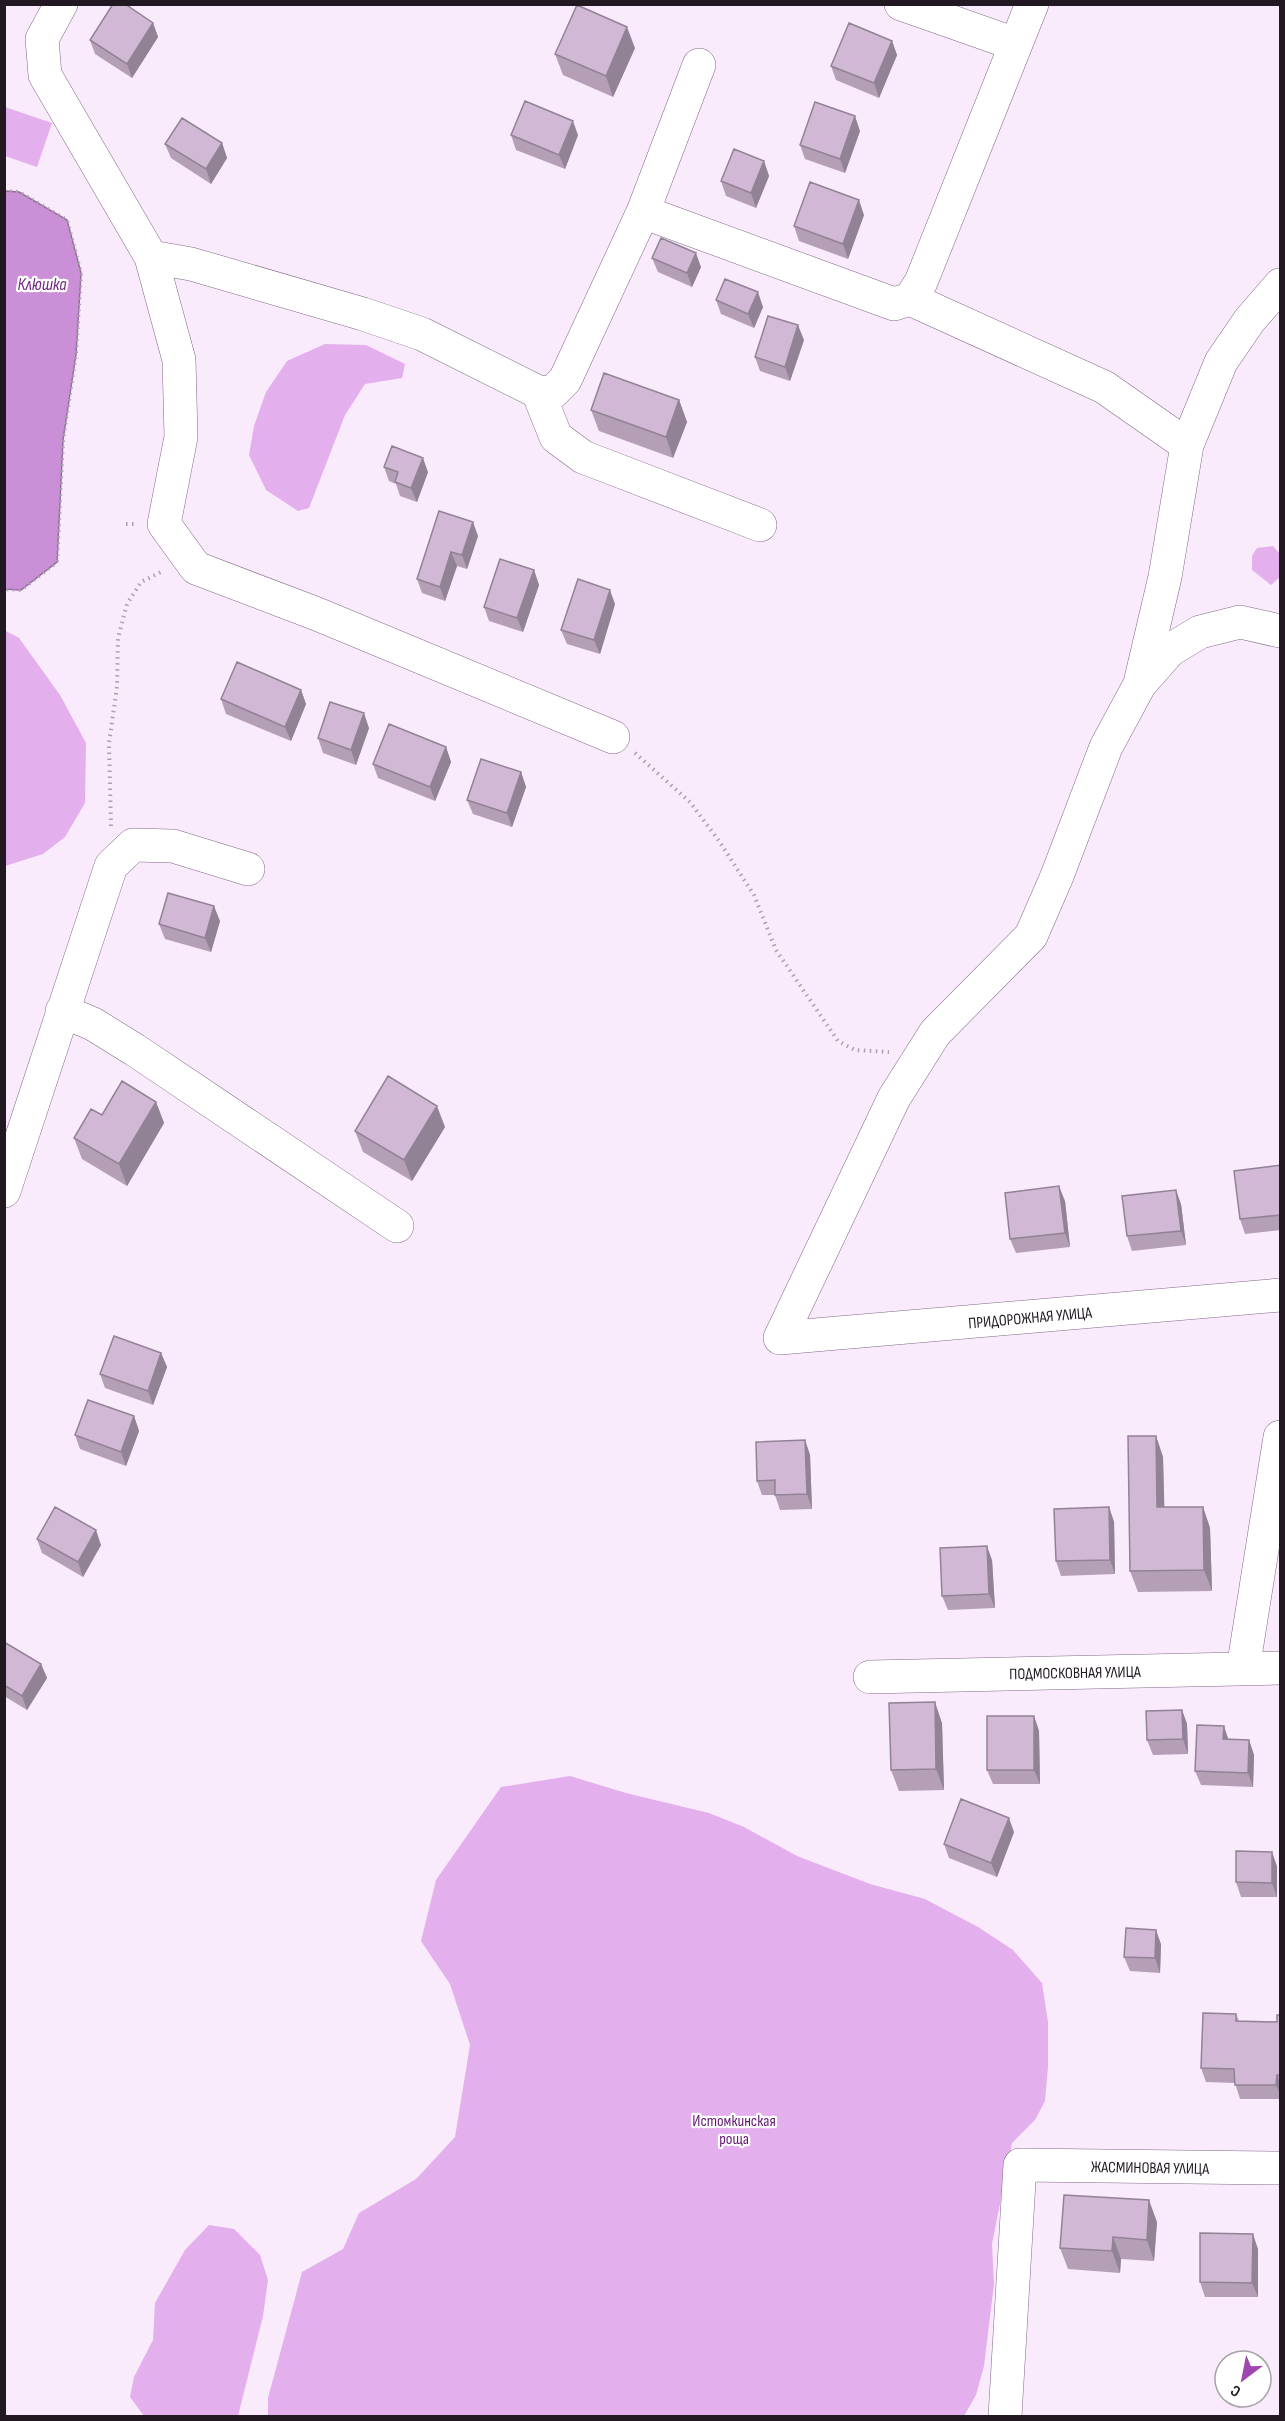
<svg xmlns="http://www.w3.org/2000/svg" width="1285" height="2421" viewBox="0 0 1285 2421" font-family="'Sofia Sans Condensed',sans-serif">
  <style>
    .green { fill: #e3b0ed }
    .water { fill: #cb8fd8; stroke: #986ba1; stroke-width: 1.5 }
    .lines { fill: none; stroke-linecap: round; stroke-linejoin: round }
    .minor-casing { stroke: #806b85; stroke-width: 34 }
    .path { stroke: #ac9fae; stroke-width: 4; stroke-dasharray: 1.5 4.5; stroke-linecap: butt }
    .minor { stroke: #fff; stroke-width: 33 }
    .wall { fill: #b49fb7 }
    .shaded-wall { fill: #928295 }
    .building { fill: #d1b9d5; stroke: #928295; stroke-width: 1.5 }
    .labels { text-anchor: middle; stroke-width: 4.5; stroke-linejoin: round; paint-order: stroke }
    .street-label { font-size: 16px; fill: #211822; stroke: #fff }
    .park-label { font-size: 16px; fill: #631a72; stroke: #fff }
    .water-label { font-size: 18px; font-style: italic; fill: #722a81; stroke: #fff }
  </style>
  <rect width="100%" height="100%" fill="#f9eafc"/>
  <path class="green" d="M5 107 52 123 37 167 5 156Z
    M325 344 366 345 405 364 402 378 365 384 345 415 309 508 298 511 266 490 249 455 254 426 266 392 287 361Z
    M1273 546 1280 554V577L1271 585 1252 570V556L1257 548Z
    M4 630 19 638 60 695 86 743 85 803 65 837 43 854 5 866Z
    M570 1776 626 1793 709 1813 744 1827 797 1856 870 1884 925 1899 978 1927 1013 1950 1042 1983 1048 2022V2067L1045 2101 1035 2120 1012 2143 992 2244 994 2284 984 2366 976 2395 964 2416H268V2398L302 2272 343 2249 359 2213 416 2179 455 2137 470 2045 450 1984 421 1941 436 1880 501 1787Z
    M209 2225 234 2229 260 2255 268 2280 263 2316 238 2416H144L130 2397 134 2377 153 2340 155 2303 185 2250Z"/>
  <path class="water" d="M5 191 19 192 67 220 81 273 76 354 63 440 57 562 21 590 4 589Z"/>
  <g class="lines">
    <defs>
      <path id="minor" d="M61 4 42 39 45 75 151 257 179 360 181 437 164 524 196 568 317 614 613 737
        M901 4 1015 44
        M643 212 894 304 910 299 921 282 1032 4
        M151 257 191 264 363 314 422 334 538 392 552 393 565 380 643 212 699 65
        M910 299 1104 387 1187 445
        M538 392 556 437 583 457 760 525
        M1280 631 1240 622 1200 632 1170 650 1140 684 1106 747 1057 876 1031 936 935 1033 894 1098 780 1338 1280 1295
        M1141 679 1165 577 1187 445 1221 362 1249 321 1280 285
        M62 1011 93 1024 135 1050 397 1226
        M4 1191 111 866 133 845 173 846 248 869
        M1243 1669 1280 1437
        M870 1677 1280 1668
        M1005 2416 1020 2165 1280 2168"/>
    </defs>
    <use href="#minor" class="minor-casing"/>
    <path class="path" d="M4 191 19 192 67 220 81 273 76 354 63 440 57 562 21 590 4 589
      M126 524H137
      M635 753 690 802 719 841 754 895 776 950 838 1041 855 1050 889 1052
      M111 826 109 743 117 687 118 638 127 604 141 582 163 571"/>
    <use href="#minor" class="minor"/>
  </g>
  <path class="wall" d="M153 23 158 37 132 78 95 54 90 40Z
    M892 41 897 55 879 98 836 80 831 66Z
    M635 48 613 97 563 75 555 54Z
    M860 131 845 173 805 159 800 145Z
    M511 135H578L565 169 516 150Z
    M222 143 227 158 211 184 171 158 165 144Z
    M764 161 769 176 756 208 726 196 721 181Z
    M864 215 848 259 799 241 794 226Z
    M652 258 701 267 692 287 658 272Z
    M716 300 763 307 754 328 721 314Z
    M804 340 790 381 760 371 755 357Z
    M679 400 687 422 673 458 599 431 591 410Z
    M384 467 428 472 417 502 400 496 396 484 389 481Z
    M439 511 478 536 467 569 457 566 445 601 422 593 417 579Z
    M534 570 539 585 523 632 489 621 484 607Z
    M615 604 600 654 567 644 561 630Z
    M301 690 306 704 291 741 226 714 221 699Z
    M369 728 356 765 323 753 318 738Z
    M446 747 451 762 435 801 378 778 373 764Z
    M521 772 526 787 512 827 473 814 467 800Z
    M220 921 211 952 165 939 159 924Z
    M156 1102 164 1123 127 1186 82 1159 74 1138 102 1115Z
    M445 1127 412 1181 363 1152 355 1131Z
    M1281 1165V1230L1245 1234 1240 1219Z
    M1065 1201 1070 1247 1016 1253 1010 1239Z
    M1181 1204 1186 1245 1132 1251 1127 1236Z
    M161 1353 167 1367 153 1405 105 1388 100 1374Z
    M134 1416 139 1431 126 1466 80 1449 75 1435Z
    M1156 1436 1163 1457 1164 1507H1203L1210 1528 1212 1591 1138 1592 1130 1571Z
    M805 1440 810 1455 812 1509 780 1510 775 1495H762L757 1481Z
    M1109 1507 1114 1522 1115 1574 1061 1576 1056 1561Z
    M37 1539 101 1545 83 1577 42 1553Z
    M992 1560 995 1608 948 1610 942 1596Z
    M4 1642 41 1664 47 1678 27 1710 4 1696Z
    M1182 1710 1187 1724 1188 1754 1153 1755 1147 1740Z
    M1034 1716 1039 1731 1040 1784H993L987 1770Z
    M942 1723 944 1790 899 1791 891 1770Z
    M1228 1739 1249 1740 1254 1755 1253 1787 1201 1785 1195 1771Z
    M1014 1832 997 1877 949 1858 944 1844Z
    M1277 1866V1897H1241L1236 1882Z
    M1161 1944 1160 1973 1130 1971 1124 1957Z
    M1236 2014 1239 2021 1277 2022 1281 2015V2099H1240L1235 2083 1206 2082 1201 2068Z
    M1157 2222 1154 2261 1121 2259 1120 2273 1068 2269 1060 2248Z
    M1258 2249V2297H1205L1200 2282Z"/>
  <path class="shaded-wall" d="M153 23 158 37 132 78 127 64Z
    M627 27 635 48 613 97 606 76Z
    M892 41 897 55 879 98 874 83Z
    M855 116 860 131 845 173 840 159Z
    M573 121 578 135 565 169 559 155Z
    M222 143 227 158 211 184 206 169Z
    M764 161 769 176 756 208 751 193Z
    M859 200 864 215 848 259 843 244Z
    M696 253 701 267 692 287 687 273Z
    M758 292 763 307 754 328 748 314Z
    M798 325 804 340 790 381 785 367Z
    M679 400 687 422 673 458 666 437Z
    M423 458 428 472 417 502 411 488Z
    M473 522 478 536 467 569 462 555Z
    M451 552 457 566 445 601 440 587Z
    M534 570 539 585 523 632 517 618Z
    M610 590 615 604 600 654 594 640Z
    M301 690 306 704 291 741 285 727Z
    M364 713 369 728 356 765 351 750Z
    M446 747 451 762 435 801 430 787Z
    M521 772 526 787 512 827 507 813Z
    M214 906 220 921 211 952 205 938Z
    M156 1102 164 1123 127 1186 119 1164Z
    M437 1106 445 1127 412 1181 404 1160Z
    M1059 1186 1065 1201 1070 1247 1065 1233Z
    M1176 1190 1181 1204 1186 1245 1181 1231Z
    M161 1353 167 1367 153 1405 148 1391Z
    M134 1416 139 1431 126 1466 121 1452Z
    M1156 1436 1163 1457 1165 1529 1157 1507Z
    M805 1440 810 1455 812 1509 807 1494Z
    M1109 1507 1114 1522 1115 1574 1110 1560Z
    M1203 1507 1210 1528 1212 1591 1204 1570Z
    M96 1530 101 1545 83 1577 78 1562Z
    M987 1546 992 1560 995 1608 989 1594Z
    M41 1664 47 1678 27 1710 22 1696Z
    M935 1702 942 1723 944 1790 936 1769Z
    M1182 1710 1187 1724 1188 1754 1183 1739Z
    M1034 1716 1039 1731 1040 1784 1034 1770Z
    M1224 1726 1229 1741 1223 1739Z
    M1249 1740 1254 1755 1253 1787 1248 1773Z
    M1009 1818 1014 1832 997 1877 991 1863Z
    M1272 1852 1277 1866V1897L1272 1883Z
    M1156 1930 1161 1944 1160 1973 1155 1958Z
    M1277 2075 1281 2086V2096L1276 2085Z
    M1149 2200 1157 2222 1154 2261 1147 2240Z
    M1253 2234 1258 2249V2297L1252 2283Z
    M1113 2237 1121 2259 1120 2273 1112 2251Z"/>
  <path class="building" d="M113 4H125L153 23 127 64 90 40Z
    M577 5 627 27 606 76 555 54Z
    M849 23 892 41 874 83 831 66Z
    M525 101 573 121 559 155 511 135Z
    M815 102 855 116 840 159 800 145Z
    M182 118 222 143 206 169 165 144Z
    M734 149 764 161 751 193 721 181Z
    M810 182 859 200 843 244 794 226Z
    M661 238 696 253 687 273 652 258Z
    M725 279 758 292 748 314 716 300Z
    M768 316 798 325 785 367 755 357Z
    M604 373 679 400 666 437 591 410Z
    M392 446 423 458 411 488 395 482 398 472 384 467Z
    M439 511 473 522 462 555 451 552 440 587 417 579Z
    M500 559 534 570 517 618 484 607Z
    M578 579 610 590 594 640 561 630Z
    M237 662 301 690 285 727 221 699Z
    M330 702 364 713 351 750 318 738Z
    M389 724 446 747 430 787 373 764Z
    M481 759 521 772 507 813 467 800Z
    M168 893 214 906 205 938 159 924Z
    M388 1076 437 1106 404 1160 355 1131Z
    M122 1081 156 1102 119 1164 74 1138 91 1109 102 1115Z
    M1281 1165V1215L1240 1219 1234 1171Z
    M1059 1186 1065 1233 1010 1239 1005 1193Z
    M1176 1190 1181 1231 1127 1236 1122 1196Z
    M114 1336 161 1353 148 1391 100 1374Z
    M88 1400 134 1416 121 1452 75 1435Z
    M1128 1436H1156L1157 1507H1203L1204 1570 1130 1571Z
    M805 1440 807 1494 775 1495V1480L757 1481 756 1442Z
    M55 1507 96 1530 78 1562 37 1539Z
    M1109 1507 1110 1560 1056 1561 1054 1509Z
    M987 1546 989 1594 942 1596 940 1548Z
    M4 1642 41 1664 22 1696 4 1685Z
    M935 1702 936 1769 891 1770 889 1703Z
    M1182 1710 1183 1739 1147 1740 1146 1711Z
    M987 1716H1034V1770H987Z
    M1197 1725 1224 1726 1223 1739 1249 1740 1248 1773 1195 1771Z
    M961 1799 1009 1818 991 1863 944 1844Z
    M1236 1851 1272 1852V1883L1236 1882Z
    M1126 1928 1156 1930 1155 1958 1124 1957Z
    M1203 2013 1236 2014V2021L1277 2022V2015H1281V2075H1277L1276 2085H1235L1234 2069 1201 2068Z
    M1064 2195 1149 2200 1147 2240 1113 2237 1112 2251 1060 2248Z
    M1200 2233 1253 2234 1252 2283 1200 2282Z"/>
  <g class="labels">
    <g class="street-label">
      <text transform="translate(1030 1317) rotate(-5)" y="6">ПРИДОРОЖНАЯ УЛИЦА</text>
      <text transform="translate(1075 1672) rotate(-1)" y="6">ПОДМОСКОВНАЯ УЛИЦА</text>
      <text transform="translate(1150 2167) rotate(1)" y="6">ЖАСМИНОВАЯ УЛИЦА</text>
    </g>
    <g class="park-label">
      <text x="734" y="2126">Истомкинская<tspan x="734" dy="18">роща</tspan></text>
    </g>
    <g class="water-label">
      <text x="42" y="290">Клюшка</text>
    </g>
  </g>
  <rect width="1285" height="2421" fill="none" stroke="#211822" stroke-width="12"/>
  <g transform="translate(1243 2379) rotate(212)"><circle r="28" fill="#ffffff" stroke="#a6a3a7" stroke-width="1.5"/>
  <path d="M0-4.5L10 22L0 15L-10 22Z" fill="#9f46b1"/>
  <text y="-9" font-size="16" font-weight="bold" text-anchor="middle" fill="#211822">С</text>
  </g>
</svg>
